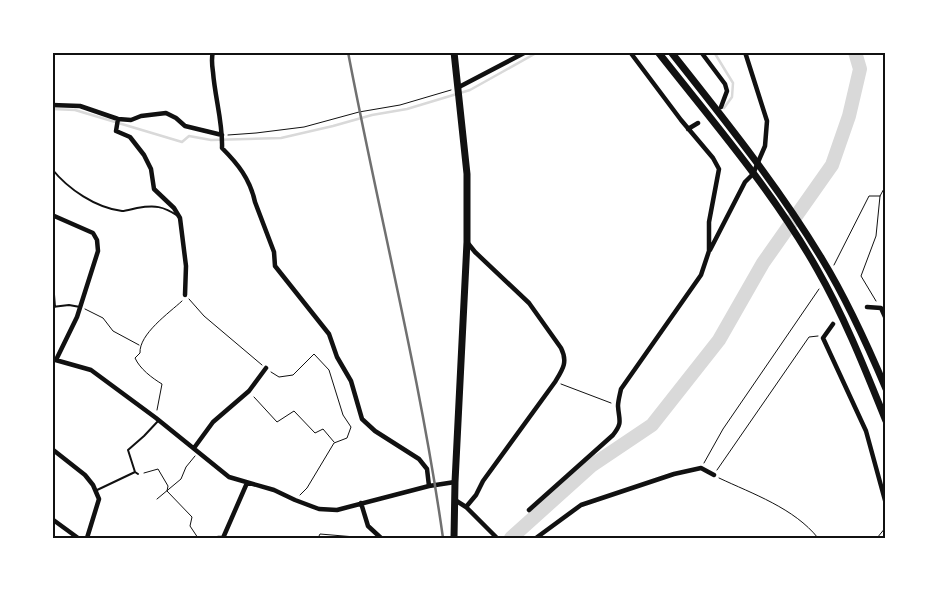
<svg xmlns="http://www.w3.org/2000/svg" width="938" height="591" viewBox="0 0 938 591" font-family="'Nunito Sans',sans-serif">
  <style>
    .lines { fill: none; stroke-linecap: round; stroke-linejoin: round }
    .stream { stroke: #d9d9d9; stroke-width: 2.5 }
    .river { stroke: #d9d9d9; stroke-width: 14 }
    .path { stroke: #111; stroke-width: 1 }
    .service { stroke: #111; stroke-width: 2 }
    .minor { stroke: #111; stroke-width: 4.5 }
    .trunk { stroke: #111; stroke-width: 7 }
    .rail { stroke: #707070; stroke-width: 2.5 }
    .neatline { fill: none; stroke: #111; stroke-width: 2 }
  </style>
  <rect width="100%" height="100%" fill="#fff"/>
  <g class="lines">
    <path class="stream" d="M714 52 733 83 732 97 724 108
      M52 109 75 110 182 142 189 136 211 140 281 138 333 126 372 115 407 109 470 90 538 52"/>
    <path class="river" d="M511 538 591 466 652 425 719 340 763 263 832 165 849 116 860 69 855 52"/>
    <path class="path" d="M228 135 256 133 304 127 359 112 400 105 451 90
      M834 265 869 196H880
      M189 299 204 316 262 365
      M876 301 861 276 876 236 880 196 886 185
      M85 309 103 318 113 331 139 345
      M271 372 279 377 293 375 314 354 329 370 343 415 351 427 347 438 334 443 307 488 300 495
      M561 384 611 403
      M254 397 277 422 294 411 315 433 323 429 334 442
      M157 410 162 384C152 378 140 369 135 358L140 353C139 334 169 313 182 301
      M704 463 723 429 819 289
      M717 470 809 337 818 336
      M144 473 158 469 168 486 167 491 192 517 190 526 198 538
      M719 478C753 494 794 508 818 538
      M157 499 181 479 186 467 195 456
      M231 538H236
      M318 538 320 534 367 538
      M877 538 886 527"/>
    <path class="service" d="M52 169C68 189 96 208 122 211 126 211 132 209 137 208 155 205 163 206 178 216
      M53 282 55 307
      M52 307 69 305 80 307
      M135 472 128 450 144 436 159 420
      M95 491 135 472 138 474"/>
    <path class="minor" d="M213 52C211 59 212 65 213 72 215 98 223 123 222 148 238 164 250 179 255 202L274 252 275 266 329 334 337 357 351 381 362 419 375 431 419 459 427 469 429 486
      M701 52 725 84 727 91 721 107
      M459 87 526 52
      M52 105 80 106 118 119 131 120 141 116 166 113 176 118 185 126 222 135
      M118 119 116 131 130 137 144 155 151 169 154 189 174 208 180 218 186 266 185 295
      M688 129 698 123
      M52 215 93 233 97 240 98 251 77 317 56 360
      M710 250 745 182 753 174 765 146 767 121 745 52
      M867 307 881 308 886 319
      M833 324 823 338 866 431 886 504
      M52 359 91 370 156 418 229 477 274 490 295 500 319 509 337 510 429 486 455 482
      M194 448 213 422 249 391 266 368
      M52 449 85 475 93 485 99 499 87 538
      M455 500 466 507 497 538
      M361 503 368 526 381 538
      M466 507 476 495 483 481 555 382C563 369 568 362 561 348L529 303 475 252 467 242
      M529 510 613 435C623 422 619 421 618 406 618 401 620 394 621 389L701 275 709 251V222L719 169 713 158 681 120 630 52
      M52 519 78 538
      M218 538H223L247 483
      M536 538 581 505 674 474 701 468 714 475"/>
    <path class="trunk" d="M658 52C713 122 773 191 817 269 845 318 865 369 886 421
      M671 52C724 119 778 186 822 259 847 300 867 344 886 389
      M454 538 455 482 467 242V174L454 52"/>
    <path class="rail" d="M348 52C379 215 420 375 443 538"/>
  </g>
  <rect width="938" height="591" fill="none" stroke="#ffffff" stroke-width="108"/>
  <rect x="54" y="54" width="830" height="483" class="neatline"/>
</svg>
